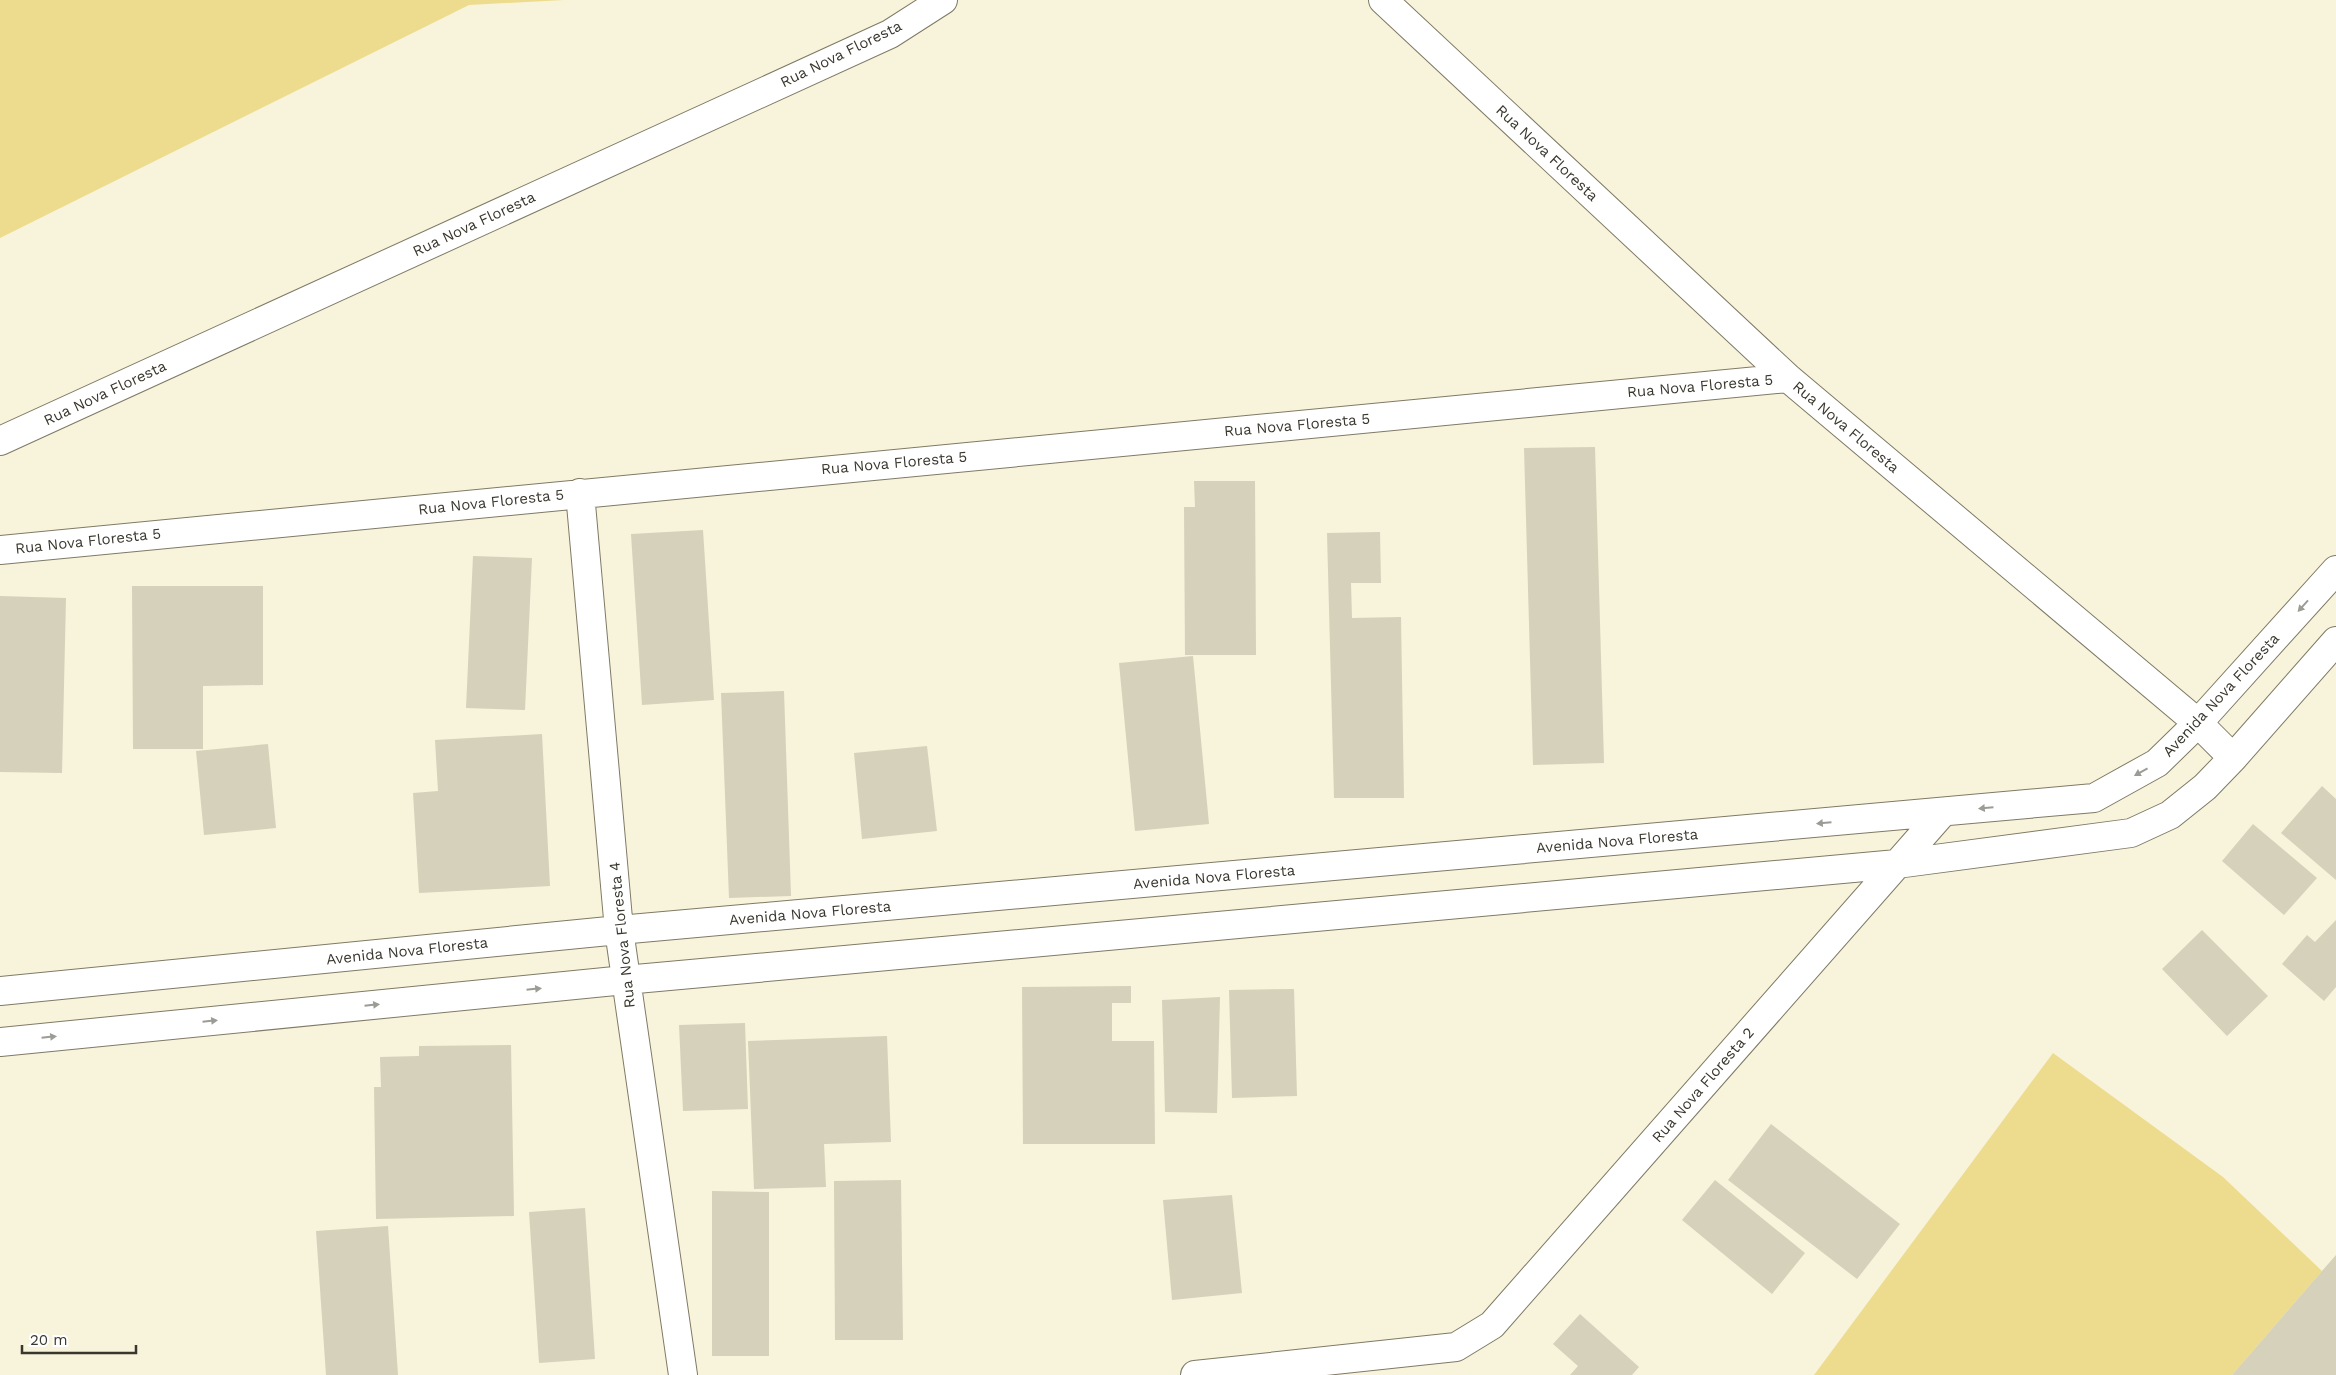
<svg xmlns="http://www.w3.org/2000/svg" width="2336" height="1375" viewBox="0 0 2336 1375" font-family="'Work Sans',sans-serif">
  <style>
    .green { fill: #eddc8d }
    .building { fill: #d5d1ba }
    .lines { fill: none; stroke-linecap: round; stroke-linejoin: round }
    .street-casing { stroke: #7f7a65; stroke-width: 30 }
    .street { stroke: #fff; stroke-width: 28 }
    .oneway { fill: #9c9b96 }
    .labels { text-anchor: middle; stroke-width: 5; stroke-linejoin: round; paint-order: stroke }
    .street-label { font-size: 15px; fill: #39372e; stroke: #fff }
  </style>
  <rect width="100%" height="100%" fill="#f8f3db"/>
  <path class="green" d="M0 0H564L469 5 0 238Z
    M2053 1053 2223 1177 2322 1271 2232 1375H1814Z"/>
  <path class="building" d="M1595 447 1604 763 1533 765 1524 448Z
    M1194 481H1255L1256 655H1185L1184 507H1195Z
    M703 530 714 700 642 705 631 534Z
    M1380 532 1381 583H1351L1352 618 1401 617 1404 798H1334L1327 533Z
    M473 556 532 558 525 710 466 708Z
    M132 586H263V685L203 686V749H133Z
    M0 596 66 598 62 773 0 772Z
    M1193 656 1209 824 1135 831 1119 663Z
    M784 691 791 896 729 898 721 693Z
    M542 734 550 886 419 893 413 793 438 791 435 740Z
    M268 744 276 828 204 835 196 751Z
    M927 746 937 831 862 839 854 753Z
    M2322 786 2336 799V880L2281 833Z
    M2253 824 2317 878 2284 915 2222 861Z
    M2336 920V987L2324 1001 2282 964 2307 935 2315 942Z
    M2202 930 2268 996 2227 1036 2162 969Z
    M1131 986V1003H1112V1041H1154L1155 1144H1023L1022 987Z
    M1294 989 1297 1096 1232 1098 1229 990Z
    M1220 997 1217 1113 1165 1112 1162 1000Z
    M745 1023 748 1109 683 1111 679 1025Z
    M887 1036 891 1142 824 1144 826 1187 754 1189 748 1041Z
    M511 1045 514 1216 376 1219 374 1087H381L380 1057 419 1056V1046Z
    M1771 1124 1900 1224 1857 1279 1728 1180Z
    M901 1180 903 1340H835L834 1181Z
    M1715 1180 1805 1253 1772 1294 1682 1220Z
    M712 1191 769 1192V1356H712Z
    M1232 1195 1242 1293 1172 1300 1163 1200Z
    M585 1208 595 1359 539 1363 529 1212Z
    M388 1226 398 1375H326L316 1231Z
    M2336 1255V1375H2232L2322 1271Z
    M1580 1314 1639 1367 1632 1375H1570L1578 1366 1553 1344Z"/>
  <g class="lines">
    <defs>
      <path id="street" d="M1383 0 1788 378 2198 723 2233 758
        M0 441 890 34 943 0
        M580 493 619 930 683 1375
        M0 550 1788 378
        M0 991 619 930 2094 798 2157 763 2198 723 2336 570
        M0 1042 625 980 1897 864 2131 833 2170 815 2205 787 2233 758 2336 641
        M1195 1375 1456 1347 1492 1325 1943 812"/>
    </defs>
    <use href="#street" class="street-casing"/>
    <use href="#street" class="street"/>
  </g>
  <defs><path id="oneway-solid" d="M-6-.8H1V-3.2L6.5 0L1 3.2V.8H-6Z" transform="scale(1.25)"/></defs>
  <g class="oneway">
    <use href="#oneway-solid" transform="translate(2303 606) rotate(132)"/>
    <use href="#oneway-solid" transform="translate(2141 772) rotate(151)"/>
    <use href="#oneway-solid" transform="translate(1986 808) rotate(175)"/>
    <use href="#oneway-solid" transform="translate(1824 823) rotate(175)"/>
    <use href="#oneway-solid" transform="translate(534 989) rotate(-6)"/>
    <use href="#oneway-solid" transform="translate(372 1005) rotate(-6)"/>
    <use href="#oneway-solid" transform="translate(210 1021) rotate(-6)"/>
    <use href="#oneway-solid" transform="translate(49 1037) rotate(-6)"/>
  </g>
  <g class="labels">
    <g class="street-label">
      <text transform="translate(841 54) rotate(-26)" y="5">Rua Nova Floresta</text>
      <text transform="translate(1547 153) rotate(43)" y="5">Rua Nova Floresta</text>
      <text transform="translate(474 224) rotate(-25)" y="5">Rua Nova Floresta</text>
      <text transform="translate(1700 386) rotate(-5)" y="5">Rua Nova Floresta 5</text>
      <text transform="translate(105 393) rotate(-25)" y="5">Rua Nova Floresta</text>
      <text transform="translate(1297 425) rotate(-5)" y="5">Rua Nova Floresta 5</text>
      <text transform="translate(1846 427) rotate(40)" y="5">Rua Nova Floresta</text>
      <text transform="translate(894 463) rotate(-5)" y="5">Rua Nova Floresta 5</text>
      <text transform="translate(491 502) rotate(-6)" y="5">Rua Nova Floresta 5</text>
      <text transform="translate(88 541) rotate(-6)" y="5">Rua Nova Floresta 5</text>
      <text transform="translate(2221 695) rotate(-47)" y="5">Avenida Nova Floresta</text>
      <text transform="translate(1617 841) rotate(-5)" y="5">Avenida Nova Floresta</text>
      <text transform="translate(1214 877) rotate(-5)" y="5">Avenida Nova Floresta</text>
      <text transform="translate(810 913) rotate(-5)" y="5">Avenida Nova Floresta</text>
      <text transform="translate(622 935) rotate(-96)" y="5">Rua Nova Floresta 4</text>
      <text transform="translate(407 951) rotate(-6)" y="5">Avenida Nova Floresta</text>
      <text transform="translate(1703 1085) rotate(-49)" y="5">Rua Nova Floresta 2</text>
    </g>
  </g>
  <path d="M22 1345v8h114v-8" fill="none" stroke="#39372e" stroke-width="2.5"/>
  <text x="30" y="1345" font-size="15" fill="#39372e" stroke="#ffffff" stroke-width="4" paint-order="stroke">20 m</text>
</svg>
